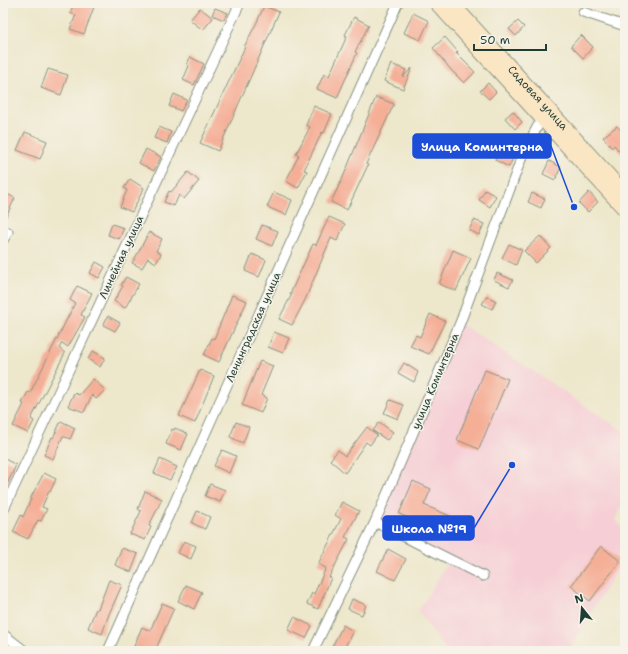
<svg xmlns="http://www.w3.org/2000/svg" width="628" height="654" viewBox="0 0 628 654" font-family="'Shantell Sans',sans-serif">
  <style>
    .built { fill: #f6cfd6 }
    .building { fill: #f5af97 }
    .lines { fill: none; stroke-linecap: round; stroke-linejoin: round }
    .street-casing { stroke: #869280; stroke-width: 11 }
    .secondary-casing { stroke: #869280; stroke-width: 15 }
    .street { stroke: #fff; stroke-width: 9 }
    .secondary { stroke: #fbe6c4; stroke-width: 13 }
    .labels { text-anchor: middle; stroke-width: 3; stroke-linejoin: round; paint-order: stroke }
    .street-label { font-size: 11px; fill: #1f3d34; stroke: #f7f3e8 }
    .leader { fill: none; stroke: #1d4ed8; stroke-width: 1.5 }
    .callout-dot { fill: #1d4ed8; stroke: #f7f3e8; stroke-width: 1.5 }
    .callout { fill: #1d4ed8; stroke: #1d4ed8; stroke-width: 1.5 }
    .callout-label { font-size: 12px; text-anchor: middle; font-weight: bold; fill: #fff }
  </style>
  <rect width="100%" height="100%" fill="#f7f3e8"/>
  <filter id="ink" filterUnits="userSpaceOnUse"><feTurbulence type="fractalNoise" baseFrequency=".025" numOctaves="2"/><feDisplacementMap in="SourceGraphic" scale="8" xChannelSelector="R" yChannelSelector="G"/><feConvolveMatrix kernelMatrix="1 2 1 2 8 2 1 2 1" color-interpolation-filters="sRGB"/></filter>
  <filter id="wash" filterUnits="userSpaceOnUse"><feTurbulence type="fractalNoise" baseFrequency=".012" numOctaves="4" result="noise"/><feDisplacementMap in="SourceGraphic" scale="16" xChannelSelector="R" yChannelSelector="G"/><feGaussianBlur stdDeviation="0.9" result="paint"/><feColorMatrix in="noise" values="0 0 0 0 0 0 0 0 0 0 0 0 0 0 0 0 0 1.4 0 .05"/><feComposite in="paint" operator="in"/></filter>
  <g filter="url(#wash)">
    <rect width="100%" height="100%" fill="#ede7cb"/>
    <path class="built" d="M460 323 625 432V498L615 520 625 530V557L589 615 569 651H446L418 611 450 559 375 522Z"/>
    <g id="blocks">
      <path class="building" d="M74 3H84L94 7 84 34 70 29 76 15 70 13Z
        M264 6 279 12 218 151 200 143 245 47H244L257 22Z
        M200 8 213 18 203 30 190 20Z
        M215 8 228 13 224 20 212 15Z
        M413 13 429 21 420 40 404 33Z
        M354 17 369 25 355 52 357 53 337 98 317 89 324 74 329 76 347 36 345 35Z
        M518 21 524 27 516 36 509 29Z
        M581 35 593 47 583 58 571 46Z
        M445 37 458 52 456 53 475 72 464 83 452 71 433 48Z
        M190 57 204 64 194 85 183 80 189 66 187 65Z
        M391 64 406 70 403 77 412 68 403 89 384 81Z
        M48 69 68 75 61 95 41 88Z
        M488 83 496 92 489 99 480 91Z
        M174 94 187 100 181 111 169 106Z
        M376 97 394 104 366 164 368 165 360 182 347 210 331 202 344 175Z
        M314 106 332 114 324 133 322 132 304 170 307 171 298 188 286 181 299 155 296 154 310 127 306 125Z
        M513 111 522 122 515 129 505 118Z
        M617 126 625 135V158L614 145 612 148 603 137Z
        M159 127 171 132 167 143 154 138Z
        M25 132 47 141 40 159 17 150Z
        M146 149 161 157 154 171 139 163Z
        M499 151 513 158 509 167 495 160Z
        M549 161 561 167 555 180 543 174Z
        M188 172 199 181 184 199 179 195 174 206 164 202 169 191 171 192Z
        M130 179 144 188 132 212 120 207 127 190 124 188Z
        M485 190 496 196 490 207 479 200Z
        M3 192 15 198 3 223Z
        M274 192 292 200 286 215 267 207Z
        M589 192 598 202 588 212 579 203Z
        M532 193 545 199 541 208 528 202Z
        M329 217 345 224 337 241 331 238 305 300 292 325 279 319 292 294H290L313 244 316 245Z
        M474 220 484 224 479 235 469 230Z
        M112 224 124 228 119 239 108 235Z
        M262 225 278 231 272 246 256 239Z
        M149 232 162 239 156 251 161 254 156 263 148 258 142 268 132 263 138 253Z
        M540 236 551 248 536 263 524 251Z
        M509 244 522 250 516 265 502 258Z
        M453 250 471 258 456 291 439 284Z
        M252 254 266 260 259 277 245 271Z
        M96 262 105 267 99 278 90 273Z
        M497 273 513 280 509 287 494 280Z
        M126 277 139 284 125 308 114 301 123 286 121 285Z
        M77 286 92 293 81 315 85 317 68 347 62 343 59 348 65 353 31 419 34 421 28 433 13 426 24 404 22 403 28 392 30 393 75 303 70 300Z
        M232 295 247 301 219 362 204 355 212 338 214 339Z
        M487 296 496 301 492 309 482 304Z
        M430 314 445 321 429 354 410 346 416 335 420 337Z
        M108 316 120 323 115 331 103 325Z
        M274 332 289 338 283 353 268 347Z
        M93 351 105 358 100 367 88 359Z
        M260 361 273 366 261 395 267 398 261 413 242 405Z
        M404 363 418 372 414 382 398 373Z
        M200 370 214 376 195 423 179 416Z
        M485 370 508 379 479 449 457 440Z
        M93 379 105 390 96 399 92 395 84 412 68 406 74 393 79 395Z
        M390 400 404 405 398 419 384 413Z
        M61 421 75 428 70 439 63 436 53 459 44 455 52 437 53 438Z
        M236 422 249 427 243 443 230 437Z
        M379 422 393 432 387 440 373 431Z
        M367 427 377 435 370 445 366 442 345 473 330 460 338 450 345 456Z
        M175 428 188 434 181 450 166 444 172 429 174 430Z
        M222 450 236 456 229 473 214 466Z
        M5 459 16 465 3 493V463Z
        M160 459 177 467 170 480 154 473Z
        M44 473 56 479 50 492 49 491 42 507 47 509 41 521 38 520 28 539 13 532 21 515 23 517 31 499H30Z
        M413 481 431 489 424 505 450 516 443 532 399 514Z
        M210 484 225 490 220 502 205 496Z
        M145 491 162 499 149 526 151 527 145 540 130 534 141 511 138 509Z
        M342 502 359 511 345 537 349 539 329 577 331 578 318 609 307 604 312 593 314 594 326 568 318 564 341 519 335 515Z
        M197 511 210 517 205 529 192 523Z
        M184 541 196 546 191 559 178 553Z
        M601 546 620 561 590 601 571 586Z
        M122 548 138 554 131 572 115 565Z
        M388 549 406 559 395 580 377 571Z
        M109 580 122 585 109 614 102 634 88 628 96 609H98Z
        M186 585 202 592 194 609 178 601Z
        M352 599 366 605 362 615 348 609Z
        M162 603 174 608 155 651H132L142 627 150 631Z
        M294 617 312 626 306 638 288 630Z
        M343 625 353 631 343 651H330Z"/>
    </g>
  </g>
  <g filter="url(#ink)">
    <use href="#blocks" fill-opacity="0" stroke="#869280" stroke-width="1"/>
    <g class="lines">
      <defs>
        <path id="street" d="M583 12 625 26
          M3 240 8 232
          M3 511 240 3
          M375 522 483 576
          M3 634 25 651
          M108 651 398 3
          M313 651 375 522 460 323 523 154 544 114"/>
        <g id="secondary">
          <path d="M436 3 625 210"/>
          <path id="s1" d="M452 3 625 193"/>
        </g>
      </defs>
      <use href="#street" class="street-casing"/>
      <use href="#secondary" class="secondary-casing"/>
      <use href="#street" class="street"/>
      <use href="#secondary" class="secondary"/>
    </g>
  </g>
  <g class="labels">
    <g class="street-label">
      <text dy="4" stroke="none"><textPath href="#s1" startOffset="128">Садовая улица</textPath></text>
      <text transform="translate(121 257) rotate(-65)" y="4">Линейная улица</text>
      <text transform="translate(253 327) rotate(-66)" y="4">Ленинградская улица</text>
      <text transform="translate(435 381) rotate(-67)" y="4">улица Коминтерна</text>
    </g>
  </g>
  <path class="leader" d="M574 207L551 146M512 465L474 528"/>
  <g class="callout-dot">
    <circle cx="574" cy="207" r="4"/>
    <circle cx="512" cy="465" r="4"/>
  </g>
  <g class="callout">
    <rect x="413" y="134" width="138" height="24" rx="4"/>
    <rect x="383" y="516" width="91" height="24" rx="4"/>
  </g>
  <g class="callout-label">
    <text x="482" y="151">Улица Коминтерна</text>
    <text x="429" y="533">Школа №19</text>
  </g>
  <rect width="628" height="654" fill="none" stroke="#f7f3e8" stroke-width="16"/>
  <g transform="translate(582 608) rotate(343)" stroke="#f7f3e8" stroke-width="3" paint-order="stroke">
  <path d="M0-3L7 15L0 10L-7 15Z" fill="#1f3d34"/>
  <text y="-6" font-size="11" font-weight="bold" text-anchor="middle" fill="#1f3d34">N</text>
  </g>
  <path d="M474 44v6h72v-6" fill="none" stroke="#1f3d34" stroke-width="2"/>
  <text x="480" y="44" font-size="12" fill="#1f3d34" stroke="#f7f3e8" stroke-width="3" paint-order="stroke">50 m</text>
</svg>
